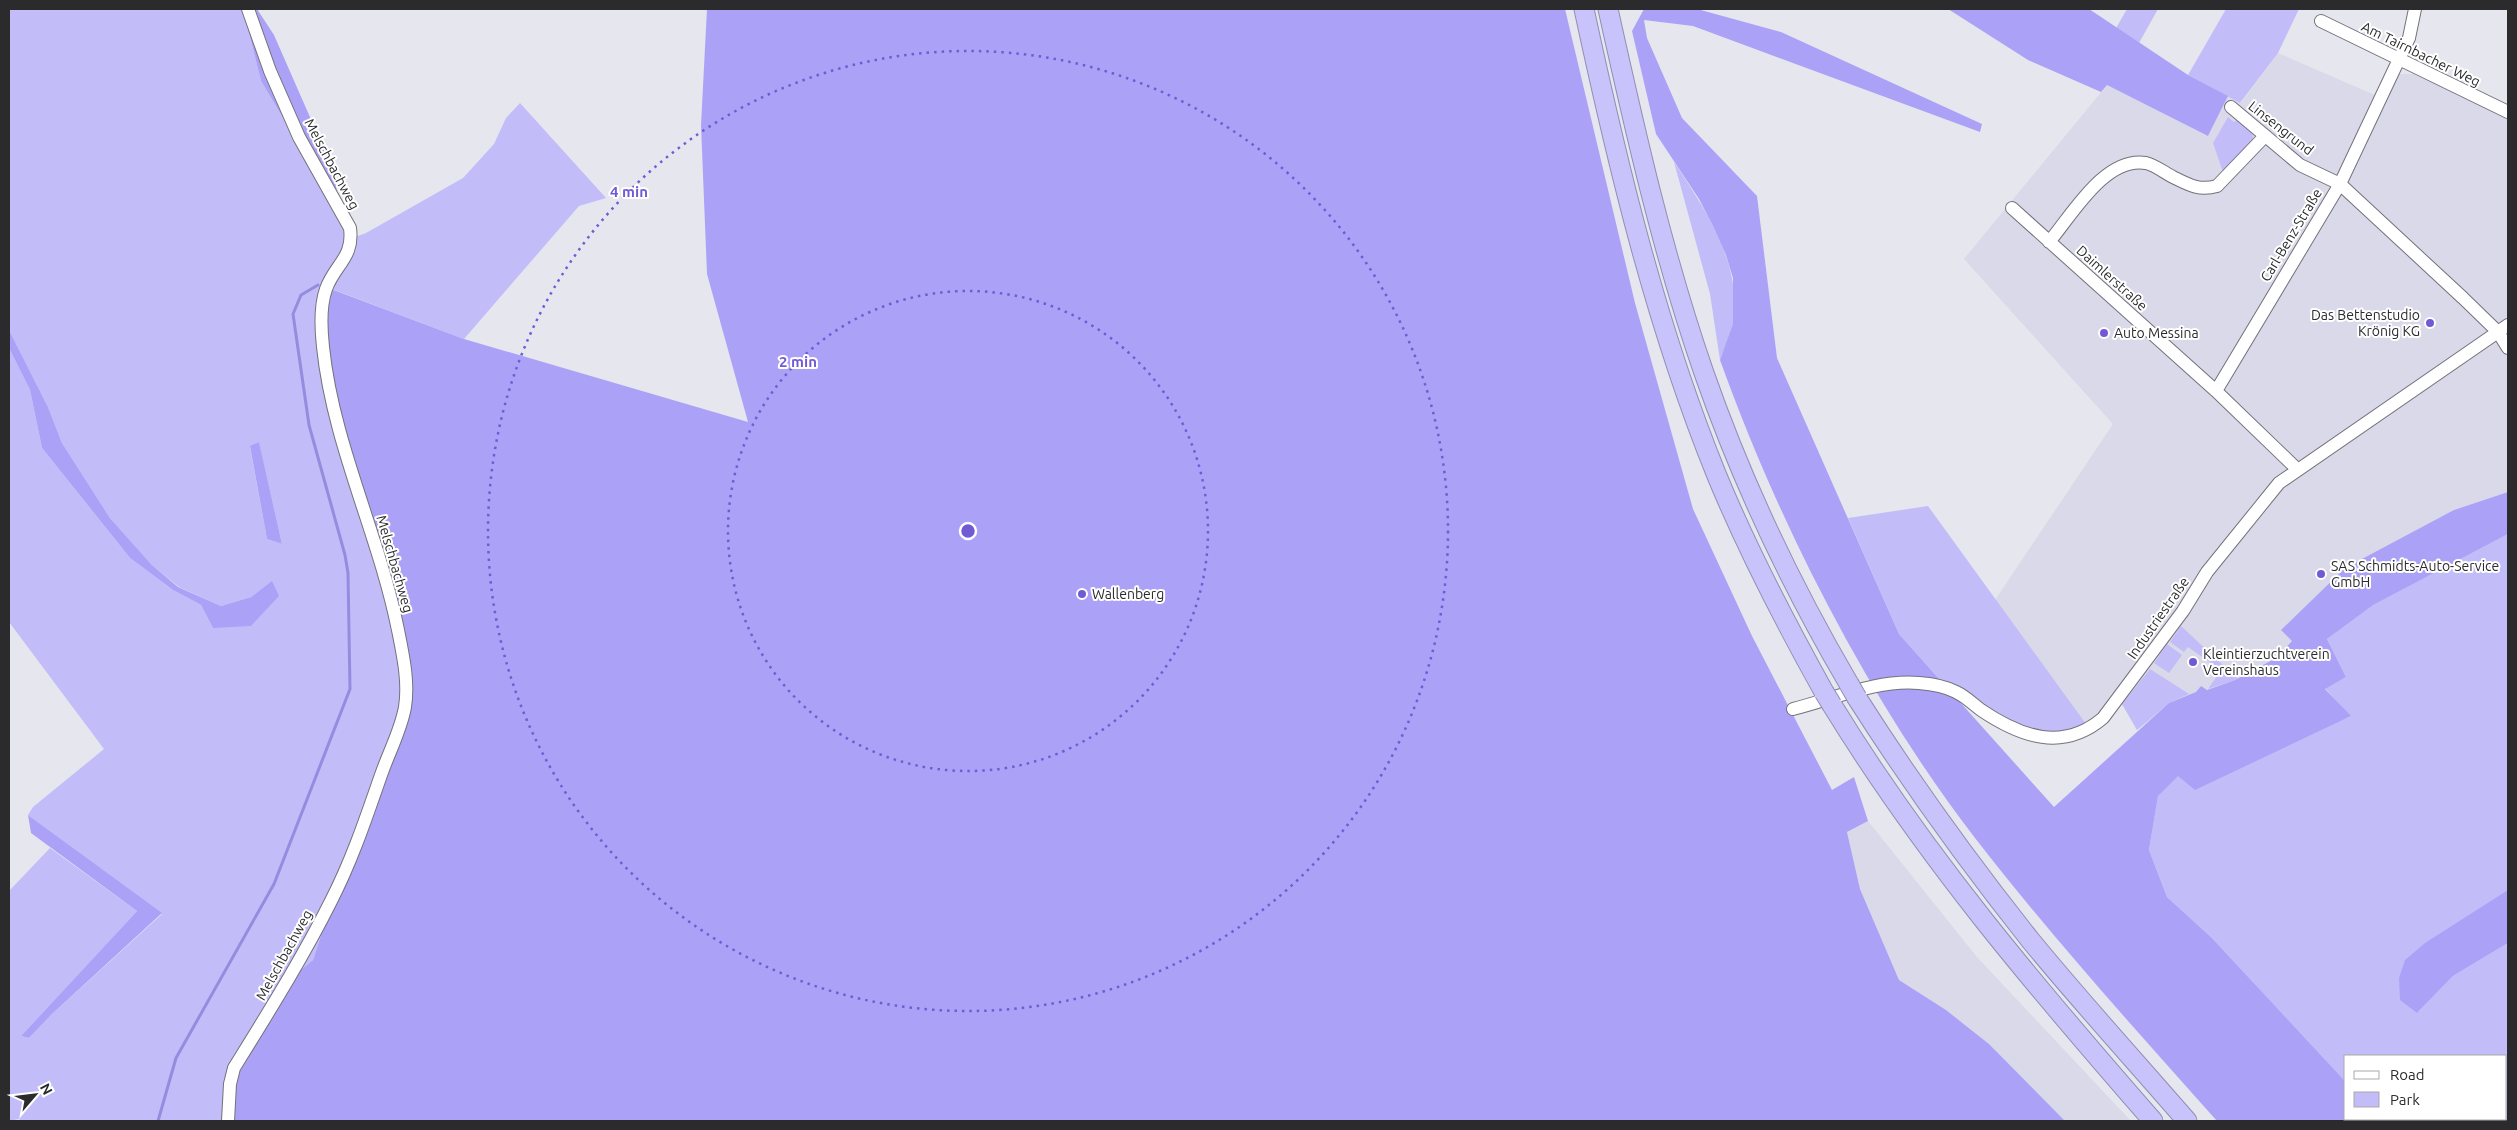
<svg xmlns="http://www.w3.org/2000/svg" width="2517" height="1130" viewBox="0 0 2517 1130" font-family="Ubuntu,sans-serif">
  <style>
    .built { fill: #d9d9e9 }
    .green { fill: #c2bdf9; fill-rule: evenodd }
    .forest { fill: #aba2f7 }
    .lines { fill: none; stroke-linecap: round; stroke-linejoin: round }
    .stream { stroke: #968cdf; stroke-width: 3 }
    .minor-casing { stroke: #73727a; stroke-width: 14 }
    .highway-casing { stroke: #918eb3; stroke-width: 21 }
    .minor { stroke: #fff; stroke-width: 12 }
    .highway { stroke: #c8c3fb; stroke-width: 19 }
    .highway-bridge-casing { stroke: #918eb3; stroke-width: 21; stroke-linecap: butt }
    .highway-bridge { stroke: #c8c3fb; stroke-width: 19 }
    .ring { fill: none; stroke: #735ad5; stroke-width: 2.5; stroke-dasharray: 2.5 5 }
    .poi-dot { fill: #735ad5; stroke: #fff; stroke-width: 2 }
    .labels { text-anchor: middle; stroke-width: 4; stroke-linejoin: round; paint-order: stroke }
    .street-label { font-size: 14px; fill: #2b2b2e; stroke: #fff }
    .poi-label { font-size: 14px; fill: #2b2b2e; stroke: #fff; text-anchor: start }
    .centre { fill: #735ad5; stroke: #fff; stroke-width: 2.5 }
    .ring-label { font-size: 15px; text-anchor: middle; font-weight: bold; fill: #735ad5; stroke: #fff; stroke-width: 4; stroke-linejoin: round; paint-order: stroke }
  </style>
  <rect width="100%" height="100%" fill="#e6e6ef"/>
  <path class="built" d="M2278 53 2384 99 2399 74H2413L2508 116V492L2454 510 2281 630 2292 641 2276 658 2235 680 2180 698 2137 730 2122 704 2089 728 1995 600 2113 424 1964 259 2107 85 2208 136 2228 96 2241 103Z
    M1868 821 1977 957 2131 1121H2065L1989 1044 1946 1010 1899 980 1860 889 1847 832Z"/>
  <path class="green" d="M9 9H243L261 81 332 200 347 240 366 233 463 178 494 144 506 118 520 103 606 198 579 206 464 339 324 286 395 632 402 681 401 706 343 868 313 960 281 986 224 1121H21L19 1119 9 1121V891L50 848 137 911 21 1036 29 1038 52 1014 162 914 28 815 33 807 104 749 9 622V348L30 390 42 448 130 558 173 590 201 605 213 628 272 581 251 597 221 606 179 587 152 565 110 518 62 443 48 407 9 330ZM259 442V443L282 544 267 539 250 447Z
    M2127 9H2158L2139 43 2116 28Z
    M2226 9H2299L2278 53 2240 103 2188 75Z
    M2228 117 2234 122 2239 118 2252 131 2253 138 2224 175 2213 143Z
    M1674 162C1705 209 1743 264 1733 324 1731 336 1724 348 1720 360L1710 294Z
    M1928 506 2089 728 2039 738 1945 685 1899 634 1848 518Z
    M2508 534V890L2417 1013 2453 976 2508 943V1121H2391V1119H2506V1056H2346V1082L2212 938 2167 897 2149 850 2158 795 2178 775 2350 717 2325 688 2346 677 2327 639 2372 605Z
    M2181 626 2238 679 2208 689 2221 670 2188 647 2184 652 2170 642Z
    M2167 644 2182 655 2169 673 2154 663Z
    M2150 669 2189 694 2169 703 2137 730 2122 704Z"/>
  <path class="forest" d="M243 9H257L274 35 334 172 338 199 332 200 261 81Z
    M707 9H1565L1635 303 1693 509 1752 636 1832 790 1854 777 1868 821 1847 832 1860 889 1899 980 1946 1010 1989 1044 2065 1121H224L227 1084 281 986 313 960 343 868 401 706 402 681 395 632 325 373 323 286 464 339 748 422 707 274 701 125Z
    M1644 9H1697L1781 32 1982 124 1980 132 1693 26 1644 20 1647 38 1682 118 1757 196 1777 358 1899 634 2054 807 2169 703 2196 692 2201 686 2207 690 2235 680 2276 658 2292 641 2281 630 2345 568 2454 510 2508 492V534L2373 605 2327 639 2346 677 2325 689 2351 716 2195 790 2178 776 2158 796 2149 850 2167 897 2212 938 2346 1082V1119H2391V1121H2217C2134 1028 2051 936 1975 838 1868 699 1779 524 1720 360L1733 324V278L1726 255 1714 228 1699 199 1656 134 1632 31Z
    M1948 9H2089L2188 75 2228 96 2208 136 2107 85 2101 92 2028 60Z
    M9 330 48 407 62 443 110 518 152 565 178 587 221 606 251 597 272 581 279 596 251 626 213 628 201 605 173 590 130 558 42 448 30 390 9 348Z
    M259 442 282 544 267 539 250 446Z
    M28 815 162 913 52 1014 29 1038 21 1036 137 911 31 833Z
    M2508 890V943L2453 976 2417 1013 2400 1000 2399 978 2405 960 2425 943Z"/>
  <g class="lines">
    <path class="stream" d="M158 1121 176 1058 274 884 350 689 348 573 345 555 309 425 293 314 301 295 318 285"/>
    <defs>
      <path id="minor" d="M2321 21 2508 112
        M2231 107 2300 165 2340 184 2409 38 2415 9
        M2012 208 2216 391
        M2049 242C2072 215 2105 156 2146 163 2155 165 2165 173 2173 177 2189 185 2199 191 2217 186L2265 136
        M2298 470 2216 391 2340 184 2463 298 2498 332 2508 348
        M1793 709C1833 699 1878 679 1919 683 1932 684 1945 686 1956 692 1965 696 1973 704 1981 710 2021 737 2063 752 2103 718L2183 611 2207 572 2279 483 2508 325
        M228 1121 230 1084 234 1068C268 1013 302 959 331 901 352 860 366 818 381 775 389 752 401 730 405 707 409 682 403 655 398 630 379 535 333 444 323 347 321 329 320 306 326 289 335 264 354 258 350 228L299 137 270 71 248 9"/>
      <path id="highway" d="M1584 9C1618 167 1656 326 1717 476 1748 551 1785 622 1824 692
        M1608 9C1635 131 1663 255 1704 373 1742 482 1791 585 1849 684
        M1857 698C1911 783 1969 863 2031 941 2081 1002 2135 1061 2187 1121
        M1832 705C1926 858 2036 987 2153 1121"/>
    </defs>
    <use href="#minor" class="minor-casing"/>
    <use href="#highway" class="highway-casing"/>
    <use href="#minor" class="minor"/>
    <use href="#highway" class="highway"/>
    <defs>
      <path id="highway-bridge" d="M1849 684 1857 698
        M1824 692 1832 705"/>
    </defs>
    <use href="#highway-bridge" class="highway-bridge-casing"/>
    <use href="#highway-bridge" class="highway-bridge"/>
  </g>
  <g class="ring">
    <circle cx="968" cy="531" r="240"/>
    <circle cx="968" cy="531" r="480"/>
  </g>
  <g class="poi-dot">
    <circle cx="2430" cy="323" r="5"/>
    <circle cx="2104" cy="333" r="5"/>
    <circle cx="2321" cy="574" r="5"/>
    <circle cx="1082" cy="594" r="5"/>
    <circle cx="2193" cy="662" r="5"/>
  </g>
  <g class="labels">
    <g class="street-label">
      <text transform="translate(2421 54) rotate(26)" y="5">Am Tairnbacher Weg</text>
      <text transform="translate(2281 128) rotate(38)" y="5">Linsengrund</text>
      <text transform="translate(332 164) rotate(62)" y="5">Melschbachweg</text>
      <text transform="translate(2291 235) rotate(-59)" y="5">Carl-Benz-Straße</text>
      <text transform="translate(2112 278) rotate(42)" y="5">Daimlerstraße</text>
      <text transform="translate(395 564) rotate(74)" y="5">Melschbachweg</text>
      <text transform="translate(2158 618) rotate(-55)" y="5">Industriestraße</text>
      <text transform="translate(284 955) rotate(-61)" y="5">Melschbachweg</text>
    </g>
    <g class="poi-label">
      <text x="2420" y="320" text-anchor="end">Das Bettenstudio<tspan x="2420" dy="16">Krönig KG</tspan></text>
      <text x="2114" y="338">Auto Messina</text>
      <text x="2331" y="571">SAS Schmidts-Auto-Service<tspan x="2331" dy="16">GmbH</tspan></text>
      <text x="1092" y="599">Wallenberg</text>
      <text x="2203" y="659">Kleintierzuchtverein<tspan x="2203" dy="16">Vereinshaus</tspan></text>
    </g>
  </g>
  <circle cx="968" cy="531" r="8" class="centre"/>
  <g class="ring-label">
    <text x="629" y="197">4 min</text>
    <text x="798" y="367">2 min</text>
  </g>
  <rect width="2517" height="1130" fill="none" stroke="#2b2b2e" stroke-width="20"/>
  <rect x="2344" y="1055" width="162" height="65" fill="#ffffff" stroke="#aaaaab"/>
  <rect x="2354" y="1071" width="25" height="8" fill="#ffffff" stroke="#aaaaab"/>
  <text x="2390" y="1080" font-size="15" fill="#2b2b2e">Road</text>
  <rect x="2354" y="1092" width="25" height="15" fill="#c2bdf9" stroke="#aaaaab"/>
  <text x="2390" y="1105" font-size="15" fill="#2b2b2e">Park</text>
  <g transform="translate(35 1095) rotate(62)" stroke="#ffffff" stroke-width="4" paint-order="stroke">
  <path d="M0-4L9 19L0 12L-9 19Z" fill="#2b2b2e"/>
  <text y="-8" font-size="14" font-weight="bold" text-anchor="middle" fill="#2b2b2e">N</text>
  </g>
</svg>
